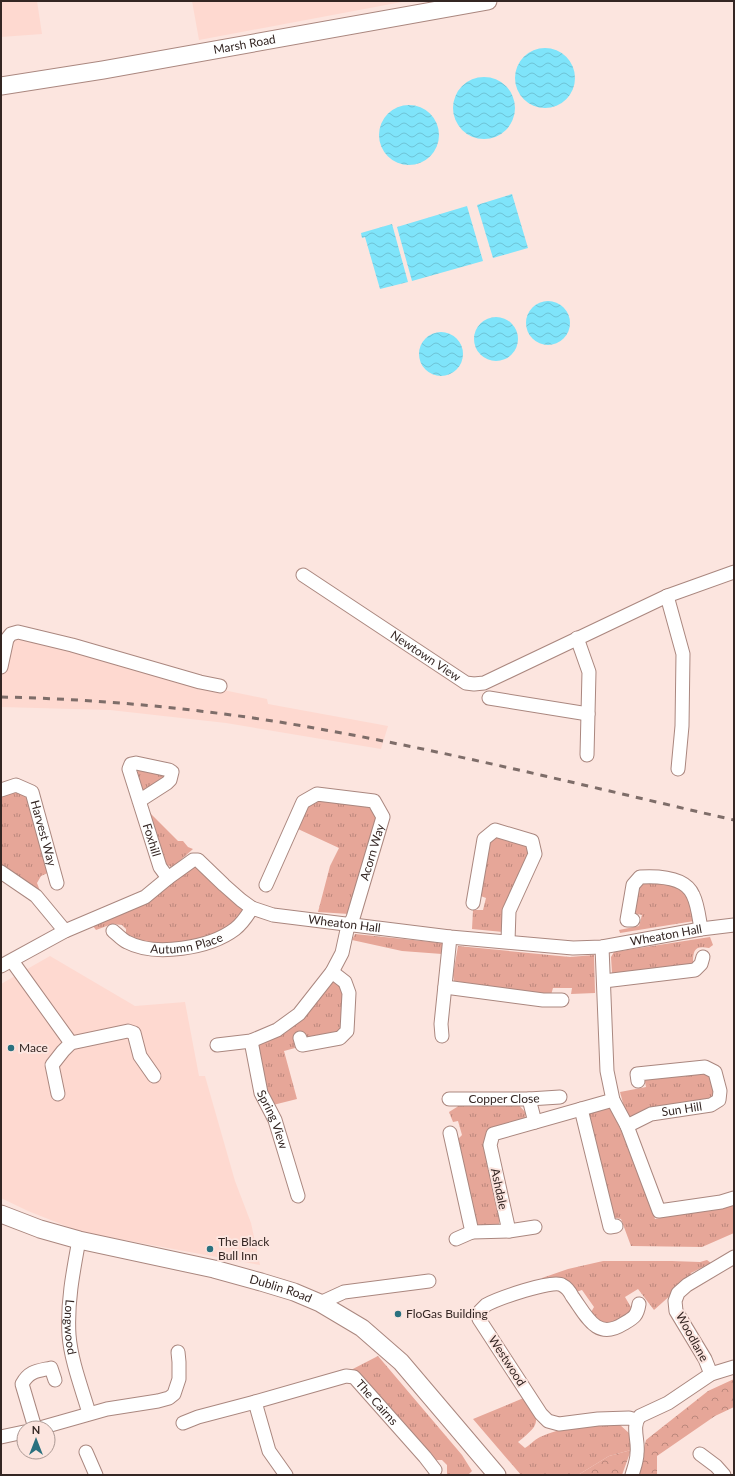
<svg xmlns="http://www.w3.org/2000/svg" width="735" height="1476" viewBox="0 0 735 1476" font-family="Lato,sans-serif">
  <style>
    .built { fill: #fed9d0 }
    .grass { fill: url(#grass-tufts) }
    .forest { fill: url(#forest-crowns) }
    .water { fill: url(#water-waves) }
    .lines { fill: none; stroke-linecap: round; stroke-linejoin: round }
    .minor-casing { stroke: #aa877f; stroke-width: 15 }
    .major-casing { stroke: #aa877f; stroke-width: 19 }
    .minor { stroke: #fff; stroke-width: 13 }
    .major { stroke: #fff; stroke-width: 17 }
    .rail { stroke: #7e6d69; stroke-width: 3; stroke-dasharray: 7 7; stroke-linecap: butt }
    .poi-dot { fill: #2b717f; stroke: #fce5df; stroke-width: 1.5 }
    .labels { text-anchor: middle; stroke-width: 4; stroke-linejoin: round; paint-order: stroke }
    .street-label { font-size: 12px; fill: #342623; stroke: #fce5df }
    .poi-label { font-size: 12px; fill: #342623; stroke: #fce5df; text-anchor: start }
  </style>
  <defs>
    <pattern id="grass-tufts" width="24" height="20" patternUnits="userSpaceOnUse"><rect width="24" height="20" fill="#e6a698"/><path d="M3 7l-1-3M5 7V3M7 7l1-3M15 17l-1-3M17 17v-4M19 17l1-3" fill="none" stroke="#bb877c"/></pattern>
    <pattern id="forest-crowns" width="20" height="18" patternUnits="userSpaceOnUse"><rect width="20" height="18" fill="#e6a698"/><path d="M2 6a3 3 0 1 1 6 0M12 15a3 3 0 1 1 6 0" fill="none" stroke="#bb877c"/></pattern>
    <pattern id="water-waves" width="16" height="10" patternUnits="userSpaceOnUse"><rect width="16" height="10" fill="#7fe4fa"/><path d="M0 5q4-4 8 0t8 0" fill="none" stroke="#6ec3d6"/></pattern>
  </defs>
  <rect width="100%" height="100%" fill="#fce5df"/>
  <path class="built" d="M1 1H37L42 34 1 37Z
    M192 1H407L199 40Z
    M1 635 12 639 25 635 199 685 267 699 268 704 388 726 381 749 226 723 110 710 1 707Z
    M50 956 135 1006 185 1002 199 1076H205L235 1181 251 1223 260 1265 81 1232 28 1211 1 1198V984Z"/>
  <path class="grass" d="M141 768 166 775 165 779 148 791H141L134 775Z
    M20 791 27 796 50 872 41 876 37 883 40 891 1 867V796Z
    M313 800 367 805 372 809 377 817 349 914 318 912 330 866 339 848 298 829 309 803Z
    M145 808 178 841H183L188 847 193 849 175 865 171 867 164 863Z
    M493 837 527 845 531 849 503 932 472 929 473 910H483L486 898 478 895 488 841Z
    M195 866 199 867 223 893 243 909C238 932 201 938 182 943 175 944 167 948 161 947 148 946 137 941 126 935V929L122 925 112 924 96 930 93 926 149 901 191 867Z
    M641 881 680 886 689 898 694 921 620 933 619 930 639 926 642 915 632 913Z
    M355 934 442 943V954L402 951 352 940Z
    M710 937 713 945 709 948C694 945 693 951 693 964L614 975 612 973 611 957 614 952Z
    M458 946 570 957 594 955 595 993 571 994 572 988H553L551 995 454 981 453 975Z
    M336 981C350 993 343 1014 342 1030L336 1035 308 1040 305 1033 293 1035 295 1048 284 1051 297 1099 273 1105 267 1095 256 1053 259 1045 285 1033 295 1025 330 982Z
    M705 1071 713 1075 716 1098 632 1118 626 1114 620 1092 646 1087 644 1077Z
    M461 1102 517 1103 526 1113 525 1120 491 1132 501 1217 498 1227 482 1229 476 1225 455 1142 462 1135 458 1121 453 1122 449 1112 457 1107Z
    M609 1106 621 1130 655 1219 722 1205 734 1202V1233L702 1247 631 1246 621 1219 611 1217 588 1113Z
    M707 1260 711 1263 691 1273 690 1278 654 1310 638 1289 625 1297 632 1309C625 1325 614 1325 598 1325L590 1314 594 1307 582 1290 576 1292 542 1282V1278L568 1269 603 1261H672L700 1262Z
    M378 1356 462 1455 472 1471 468 1475H447V1465L442 1460H434L347 1372Z
    M526 1397C540 1423 541 1423 518 1442L525 1448C530 1445 534 1440 540 1437 564 1426 593 1424 619 1424L630 1434 631 1450 609 1456 578 1475H521L473 1419Z"/>
  <path class="forest" d="M734 1379V1407L715 1416 657 1456V1475H637L646 1440 708 1391Z
    M631 1450 622 1475H578L609 1456Z"/>
  <path class="water" d="M515 78a30 30 0 1 1 60 0a30 30 0 1 1-60 0Z
    M453 108a31 31 0 1 1 62 0a31 31 0 1 1-62 0Z
    M379 135a30 30 0 1 1 60 0a30 30 0 1 1-60 0Z
    M512 194 528 248 493 258 477 205Z
    M467 206 483 261 412 281 397 227Z
    M392 224 408 282 380 289 365 237 362 238 361 233Z
    M526 323a22 22 0 1 1 44 0a22 22 0 1 1-44 0Z
    M474 339a22 22 0 1 1 44 0a22 22 0 1 1-44 0Z
    M419 354a22 22 0 1 1 44 0a22 22 0 1 1-44 0Z"/>
  <g class="lines">
    <defs>
      <g id="minor">
        <path id="s1" d="M303 575 466 683 474 684 484 683 667 596 734 572"/>
        <path d="M667 596 683 654 682 726 678 769"/>
        <path d="M577 638 589 672 587 755"/>
        <path d="M1 667 7 639 11 634 18 632 72 645 200 682 220 686"/>
        <path d="M489 698 588 714"/>
        <path id="s2" d="M1 790 16 785 32 792 57 883"/>
        <path id="s3" d="M139 801 167 783 170 780 172 772 169 770 136 763 131 764 129 769 154 848 160 867 168 878"/>
        <path d="M1 872 36 896 65 931"/>
        <path d="M473 903 484 839 495 830 532 841 535 854 509 911 508 941"/>
        <path d="M633 920H627L633 885 640 877C657 876 685 876 693 895 698 905 699 918 701 929"/>
        <path id="s4" d="M113 931C117 934 122 940 127 942 155 957 210 948 235 929 243 923 247 916 252 908"/>
        <path d="M602 947 607 1071 613 1100 627 1126 659 1211 721 1202 734 1198"/>
        <path d="M12 961 71 1043"/>
        <path id="s5" d="M1 966 65 931 145 897 168 878 193 860H198L224 885 241 900 252 908 273 915 450 937 573 948 602 947 701 929 734 925"/>
        <path d="M604 981 695 970 701 964 703 957"/>
        <path d="M445 987 543 1000H562"/>
        <path d="M442 1036 441 1024 450 937"/>
        <path d="M300 1038 302 1045 340 1038 347 1031 349 993 345 982 332 972"/>
        <path id="s6" d="M251 1041 261 1093 275 1120 298 1196"/>
        <path id="s7" d="M217 1045 251 1041 277 1030 299 1014 332 972 342 953 347 930 353 918 383 817 374 801 317 794 303 802 266 885"/>
        <path d="M58 1094 52 1065 63 1051 71 1043 128 1031 134 1033 140 1056 154 1076"/>
        <path id="s8" d="M449 1099H529L560 1097"/>
        <path d="M529 1099 535 1122"/>
        <path d="M581 1109 610 1227 616 1226"/>
        <path id="s9" d="M627 1126 651 1114 711 1105 719 1100 720 1091 715 1072 705 1067 637 1074 638 1081"/>
        <path d="M450 1133 472 1232 509 1231 490 1145 493 1134 613 1100"/>
        <path d="M509 1231 535 1227"/>
        <path d="M456 1239 472 1232"/>
        <path id="s10" d="M79 1240C73 1272 67 1303 69 1335 71 1361 82 1389 89 1413"/>
        <path d="M320 1303 344 1292 429 1281"/>
        <path d="M711 1374 705 1359 676 1311 675 1301 678 1293 687 1285 734 1257"/>
        <path d="M255 1402 269 1451 286 1475"/>
        <path d="M636 1420 629 1418 598 1419 559 1424 548 1421 541 1414 479 1319 480 1311C482 1309 484 1307 486 1305 497 1299 552 1279 562 1285 566 1287 570 1292 572 1296 586 1315 596 1341 623 1324 633 1318 637 1317 639 1304"/>
        <path id="s11" d="M183 1423 198 1417 255 1402 346 1376 354 1377 425 1457 435 1470"/>
        <path d="M35 1428 22 1384C29 1371 37 1371 51 1368L55 1380"/>
        <path d="M40 1428 107 1409 158 1401 169 1398 174 1394 179 1379V1362L178 1352"/>
        <path d="M1 1437 24 1432"/>
        <path d="M86 1452 96 1475"/>
        <path d="M700 1454 716 1466 724 1475"/>
        <path d="M632 1475C634 1468 637 1461 637 1453 639 1441 631 1426 640 1416L668 1403 711 1374 734 1367"/>
      </g>
      <g id="major">
        <path id="s12" d="M1 86 103 70 488 1"/>
        <path id="s13" d="M1 1214 40 1229 79 1240 214 1269 261 1282 294 1292 320 1303 362 1328 401 1362 497 1475"/>
      </g>
    </defs>
    <use href="#minor" class="minor-casing"/>
    <use href="#major" class="major-casing"/>
    <use href="#minor" class="minor"/>
    <use href="#major" class="major"/>
    <path class="rail" d="M1 697C92 699 183 707 273 721 428 746 581 785 734 820"/>
  </g>
  <g class="poi-dot">
    <circle cx="11" cy="1048" r="4"/>
    <circle cx="210" cy="1249" r="4"/>
    <circle cx="398" cy="1314" r="4"/>
  </g>
  <g class="labels">
    <g class="street-label">
      <text dy="4" stroke="none"><textPath href="#s12" startOffset="247">Marsh Road</textPath></text>
      <text dy="4" stroke="none"><textPath href="#s1" startOffset="147">Newtown View</textPath></text>
      <text dy="4" stroke="none"><textPath href="#s2" startOffset="76">Harvest Way</textPath></text>
      <text dy="4" stroke="none"><textPath href="#s3" startOffset="168">Foxhill</textPath></text>
      <text dy="4" stroke="none"><textPath href="#s7" startOffset="270">Acorn Way</textPath></text>
      <text dy="4" stroke="none"><textPath href="#s5" startOffset="392">Wheaton Hall</textPath></text>
      <text dy="4" stroke="none"><textPath href="#s5" startOffset="716">Wheaton Hall</textPath></text>
      <text dy="4" stroke="none"><textPath href="#s4" startOffset="79">Autumn Place</textPath></text>
      <text dy="4" stroke="none"><textPath href="#s8" startOffset="55">Copper Close</textPath></text>
      <text dy="4" stroke="none"><textPath href="#s9" startOffset="58">Sun Hill</textPath></text>
      <text dy="4" stroke="none"><textPath href="#s6" startOffset="82">Spring View</textPath></text>
      <text transform="translate(499 1189) rotate(78)" y="4">Ashdale</text>
      <text dy="4" stroke="none"><textPath href="#s13" startOffset="290">Dublin Road</textPath></text>
      <text dy="4" stroke="none"><textPath href="#s10" startOffset="88">Longwood</textPath></text>
      <text transform="translate(692 1337) rotate(61)" y="4">Woodlane</text>
      <text transform="translate(507 1361) rotate(57)" y="4">Westwood</text>
      <text dy="4" stroke="none"><textPath href="#s11" startOffset="212">The Cairns</textPath></text>
    </g>
    <g class="poi-label">
      <text x="19" y="1052">Mace</text>
      <text x="218" y="1246">The Black<tspan x="218" dy="14">Bull Inn</tspan></text>
      <text x="406" y="1318">FloGas Building</text>
    </g>
  </g>
  <rect width="735" height="1476" fill="none" stroke="#342623" stroke-width="4"/>
  <g transform="translate(36 1440)"><circle r="19" fill="#fce5df" stroke="#ac9994"/>
  <path d="M0-3L7 15L0 10L-7 15Z" fill="#2b717f"/>
  <text y="-6" font-size="11" font-weight="bold" text-anchor="middle" fill="#342623">N</text>
  </g>
</svg>
